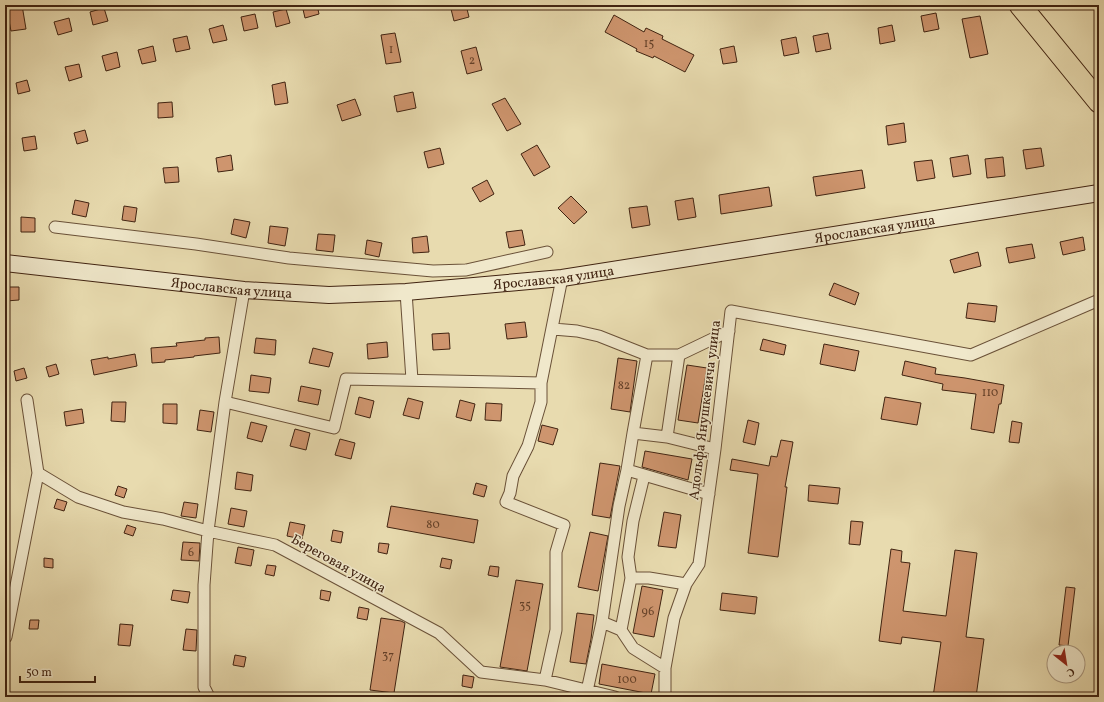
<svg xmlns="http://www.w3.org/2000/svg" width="1104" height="702" viewBox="0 0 1104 702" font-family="Vollkorn,serif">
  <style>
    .building { fill: #ce956e; stroke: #402311 }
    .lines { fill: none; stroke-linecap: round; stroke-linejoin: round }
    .street-casing { stroke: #6a5138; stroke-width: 13 }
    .secondary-casing { stroke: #402311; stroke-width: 18 }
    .highway-casing { stroke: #402311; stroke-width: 23 }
    .street { stroke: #f0e8cb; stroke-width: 11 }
    .secondary { stroke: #f0e8cb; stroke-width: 16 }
    .highway { stroke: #e8dbaf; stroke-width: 21 }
    .labels { text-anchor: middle; stroke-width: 3; stroke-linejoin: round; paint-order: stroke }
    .number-label { font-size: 12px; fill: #644028 }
    .street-label { font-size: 14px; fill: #402311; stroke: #f0e8cb }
  </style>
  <rect width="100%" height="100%" fill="#e8dbaf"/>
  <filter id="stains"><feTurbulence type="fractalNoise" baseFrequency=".005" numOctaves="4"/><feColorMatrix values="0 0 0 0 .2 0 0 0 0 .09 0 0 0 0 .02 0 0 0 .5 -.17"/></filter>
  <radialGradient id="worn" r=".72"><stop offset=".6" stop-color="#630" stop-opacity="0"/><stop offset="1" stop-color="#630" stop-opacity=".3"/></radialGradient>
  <path class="building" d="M6 5H22L26 29 11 31Z
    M302 5H317L319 14 305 18Z
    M450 5H466L469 17 454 21Z
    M104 8 108 21 93 25 90 12Z
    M286 9 290 23 276 27 273 12Z
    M936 13 939 29 924 32 921 16Z
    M255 14 258 28 244 31 241 17Z
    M614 15 644 32 646 28 663 36 662 39 694 55 685 72 654 56 653 58 636 51 637 49 605 32Z
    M980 16 988 54 970 58 962 19Z
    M69 18 72 31 58 35 54 22Z
    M223 25 227 40 213 43 209 29Z
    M892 25 895 41 880 44 878 28Z
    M395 33 401 62 386 64 381 35Z
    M828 33 831 49 816 52 813 36Z
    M187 36 190 49 176 52 173 39Z
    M796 37 799 53 784 56 781 40Z
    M153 46 156 61 142 64 138 50Z
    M734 46 737 62 723 64 720 49Z
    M476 47 482 70 467 74 461 51Z
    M117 52 120 67 106 71 102 56Z
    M79 64 82 77 69 81 65 67Z
    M27 80 30 91 18 94 16 83Z
    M285 82 288 103 275 105 272 85Z
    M413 92 416 108 397 112 394 96Z
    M505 98 521 124 507 131 492 104Z
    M355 99 361 115 342 121 337 105Z
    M172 102 173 117 158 118V103Z
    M904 123 906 142 888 145 886 126Z
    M85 130 88 141 77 144 74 133Z
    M35 136 37 149 24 151 22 138Z
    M537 145 550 167 534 176 521 154Z
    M440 148 444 164 428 168 424 152Z
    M1041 148 1044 166 1026 169 1023 150Z
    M231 155 233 170 218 172 216 158Z
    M968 155 971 174 953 177 950 158Z
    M1003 157 1005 176 987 178 985 159Z
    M932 160 935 178 917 181 914 162Z
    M178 167 179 182 165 183 163 168Z
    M862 170 865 188 816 196 813 177Z
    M487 180 494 194 480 202 472 188Z
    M769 187 772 206 721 214 719 195Z
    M571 196 587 212 574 224 558 208Z
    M693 198 696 217 678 220 675 201Z
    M75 200 89 203 86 217 72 214Z
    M124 206 137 208 135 222 122 220Z
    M647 206 650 225 632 228 629 208Z
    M21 217 35 218V232H21Z
    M234 219 250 222 246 238 231 234Z
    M270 226 288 228 285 246 268 243Z
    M522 230 525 245 509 248 506 232Z
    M318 234 335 235 333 252 316 250Z
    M427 236 429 252 413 253 412 238Z
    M1083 237 1085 250 1063 255 1060 242Z
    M367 240 382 243 379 257 365 254Z
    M1032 244 1035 258 1009 263 1006 248Z
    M978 252 981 266 954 273 950 260Z
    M834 283 859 293 855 305 829 295Z
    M6 287H19V300L6 301Z
    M968 303 997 306 995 322 966 318Z
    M525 322 527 337 507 339 505 324Z
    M449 333 450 349 433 350 432 334Z
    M219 337 220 353 194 356V357L165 360V362L152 363 151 348 177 346 176 343 205 340V338Z
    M256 338 276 340 275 355 254 353Z
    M763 339 786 345 784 355 760 350Z
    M387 342 388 357 368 359 367 344Z
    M824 344 859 351 855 371 820 364Z
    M313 348 333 353 329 367 309 363Z
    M135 354 137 366 94 375 91 360 108 357V359Z
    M618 358 637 361 630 412 611 409Z
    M905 361 936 368 935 374 965 378 1004 385 1001 404H999L994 433 971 429 976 394 942 390 943 384 902 375Z
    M56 364 59 374 49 377 46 367Z
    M687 365 707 368 698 423 678 420Z
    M24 368 27 378 16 381 14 371Z
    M251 375 271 378 269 393 249 391Z
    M301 386 321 390 318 405 298 401Z
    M359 397 374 401 370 418 355 414Z
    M885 397 921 403 917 425 881 419Z
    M408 398 423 402 419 419 403 415Z
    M460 400 475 404 471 421 456 417Z
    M112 402H126L125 422 111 421Z
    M486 403 502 404 501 421 485 420Z
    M163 404H177V424L163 423Z
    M82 409 84 423 66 426 64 412Z
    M200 410 214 412 211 432 197 430Z
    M748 420 759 423 755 445 743 442Z
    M1012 421 1022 423 1019 443 1009 442Z
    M251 422 267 426 262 442 247 438Z
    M542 425 558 429 553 445 538 441Z
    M295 429 310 433 306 450 290 446Z
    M340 439 355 443 351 459 335 455Z
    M781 440 793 442 785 487H787L778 557 748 553 758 474 730 470 732 459 769 466 771 456 777 457Z
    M645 451 692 459 688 480 642 467Z
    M600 463 620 466 610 518 592 515Z
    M237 472 253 475 251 491 235 489Z
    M476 483 487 486 484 497 473 494Z
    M809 485 840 488 838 504 808 501Z
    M118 486 127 489 124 498 115 495Z
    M57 499 67 502 64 511 54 508Z
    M184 502 198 504 196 518 181 516Z
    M391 506 478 520 474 543 387 527Z
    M231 508 247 511 244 527 228 524Z
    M664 512 681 515 676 548 658 546Z
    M851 521 863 522 860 545 849 544Z
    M290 522 305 525 302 539 287 536Z
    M127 525 136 528 133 536 124 533Z
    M333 530 343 532 341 543 331 541Z
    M590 532 608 536 598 591 578 587Z
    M183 542 200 543 199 561 181 560Z
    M379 543 389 544 387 554 378 552Z
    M238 547 254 550 251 566 235 563Z
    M891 549 902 551 901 562 910 563 903 611 946 616 955 550 977 553 966 637 984 639 976 697H933L941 642 902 637 901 644 879 641Z
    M44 558 53 559V568L44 567Z
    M442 558 452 560 450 569 440 567Z
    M267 565 276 566 274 576 265 574Z
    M490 566 499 567 498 577 488 575Z
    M516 580 543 584 527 671 500 667Z
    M642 586 663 590 654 637 633 633Z
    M1066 587 1075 588 1068 646 1059 645Z
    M173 590 190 592 188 603 171 600Z
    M321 590 331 592 329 601 320 599Z
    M722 593 757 597 755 614 720 610Z
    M359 607 369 609 367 620 357 618Z
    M577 613 594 615 591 639 586 664 570 662Z
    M381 618 401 621 405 623 394 693 370 690Z
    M30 620H39L38 629H29Z
    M120 624 133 625 130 646 118 645Z
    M186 629 197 630 196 651 183 650Z
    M235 655 246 657 244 667 233 665Z
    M602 664 655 674 651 694 599 684Z
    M463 675 474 677 472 688 462 686Z"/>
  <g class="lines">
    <defs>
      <path id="street" d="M55 227 196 244 289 258 433 271 466 270 547 252
        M406 292 412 380
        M553 329 577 331 599 336 647 355
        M541 383V402L528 446 513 476 510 493 506 502 564 525 556 552V630L545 680
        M225 402 334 428 346 379 541 383 562 278
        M633 433 647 355H679L729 331
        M667 437 679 355
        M627 470 633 433 667 437 715 449
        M38 473 78 497 123 512 163 519 208 531 275 545 439 633 481 672 545 680 615 697
        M631 578 628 557 633 521 644 476
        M621 630 631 578H649L686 584
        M6 637 38 473 27 400
        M665 668 633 648 621 630 602 622 619 506 627 470 709 494
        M587 691 602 622
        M209 697 204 687V585L208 531 225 402 244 290
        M665 697V668L674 618 686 584 699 564 715 449 731 311 971 355 1099 300"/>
      <g id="secondary">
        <path id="s1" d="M5 263 244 290 329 295 406 292 562 278 1099 193"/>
      </g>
      <path id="highway" d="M1020 5 1099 102"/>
    </defs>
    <use href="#street" class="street-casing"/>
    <use href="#secondary" class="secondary-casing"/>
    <use href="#highway" class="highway-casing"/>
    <use href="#street" class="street"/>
    <use href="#secondary" class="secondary"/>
    <use href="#highway" class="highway"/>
  </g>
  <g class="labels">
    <g class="number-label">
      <text x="649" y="47">15</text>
      <text x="391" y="53">1</text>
      <text x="472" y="64">2</text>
      <text x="624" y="389">82</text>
      <text x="990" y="396">110</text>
      <text x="433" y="528">80</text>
      <text x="191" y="556">6</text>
      <text x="525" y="609">35</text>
      <text x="648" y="615">96</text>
      <text x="388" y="659">37</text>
      <text x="627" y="683">100</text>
    </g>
    <g class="street-label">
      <text dy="5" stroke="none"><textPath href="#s1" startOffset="876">Ярославская улица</textPath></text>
      <text dy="5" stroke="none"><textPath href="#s1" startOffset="551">Ярославская улица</textPath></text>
      <text dy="5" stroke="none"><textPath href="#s1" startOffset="228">Ярославская улица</textPath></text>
      <text transform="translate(704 410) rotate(-83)" y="5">Адольфа Янушкевича улица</text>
      <text transform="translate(339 563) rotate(29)" y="5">Береговая улица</text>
    </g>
  </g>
  <rect width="1104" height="702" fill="none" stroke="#e8dbaf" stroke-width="20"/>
  <rect x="6" y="6" width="1092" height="690" fill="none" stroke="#402311" stroke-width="2"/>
  <rect x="10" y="10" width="1084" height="682" fill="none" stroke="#402311"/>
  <g transform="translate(1066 664) rotate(150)"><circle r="19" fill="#f0e8cb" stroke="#aa9981"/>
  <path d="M0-3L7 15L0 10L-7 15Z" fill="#8f2418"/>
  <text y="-6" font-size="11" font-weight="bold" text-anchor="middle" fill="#402311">С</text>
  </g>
  <path d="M20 676v6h75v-6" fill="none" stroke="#402311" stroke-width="2"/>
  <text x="26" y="676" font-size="12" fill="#402311" stroke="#f0e8cb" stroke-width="3" paint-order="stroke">50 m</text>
  <rect width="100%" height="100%" filter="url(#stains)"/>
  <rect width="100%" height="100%" fill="url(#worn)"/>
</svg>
